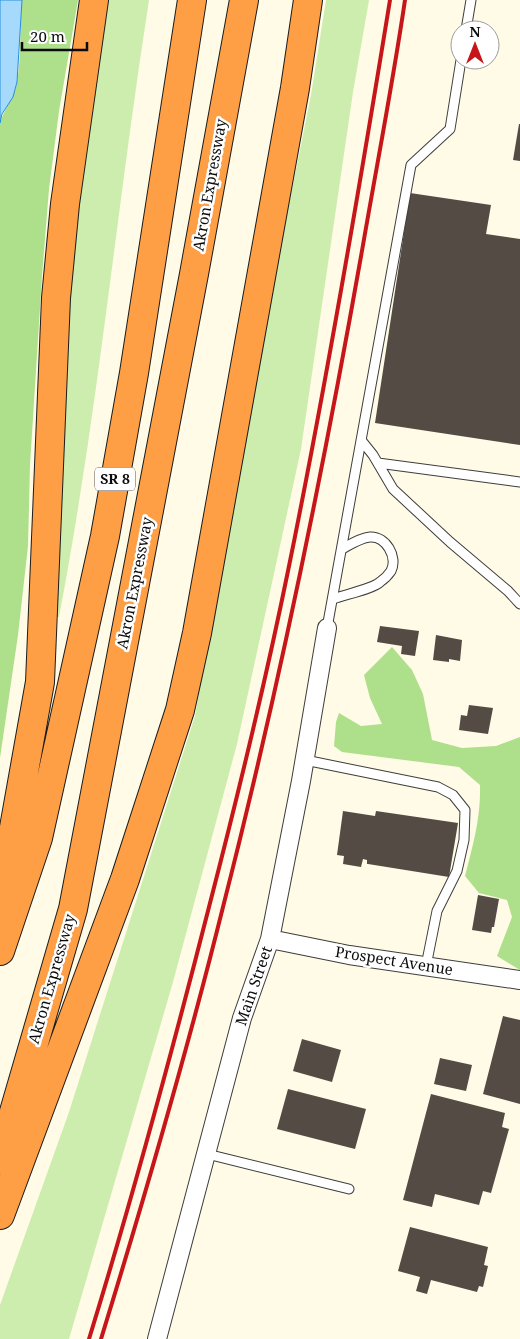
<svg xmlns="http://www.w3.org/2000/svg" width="520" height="1339" viewBox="0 0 520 1339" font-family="'Noto Serif',serif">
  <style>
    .green { fill: #ccedad }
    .forest { fill: #aedf8b }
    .water { fill: #a6dafd; stroke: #258ddb }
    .building { fill: #544b45 }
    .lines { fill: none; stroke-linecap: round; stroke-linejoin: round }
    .service-casing { stroke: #3d3d3d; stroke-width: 11 }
    .minor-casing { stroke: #3d3d3d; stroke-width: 20 }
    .motorway-casing { stroke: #1b1b1b; stroke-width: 30 }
    .service { stroke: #fff; stroke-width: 9 }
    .minor { stroke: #fff; stroke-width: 18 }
    .motorway { stroke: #ff9f45; stroke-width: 28 }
    .rail { stroke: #c71619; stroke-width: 4 }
    .labels { text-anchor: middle; stroke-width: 5; stroke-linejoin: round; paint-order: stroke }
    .shield { fill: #fff; stroke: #545454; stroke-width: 1 }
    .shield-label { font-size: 14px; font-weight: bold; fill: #0a0a0a }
    .street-label { font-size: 15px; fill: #0a0a0a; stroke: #fff }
  </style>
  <rect width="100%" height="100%" fill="#fffbe7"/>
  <path class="green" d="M108 0H149C117 205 98 413 59 617H54L71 257Z
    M326 0H369L353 92 301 449 237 744 173 982 69 1339H0V1305L69 1112 195 716 256 369 311 95Z"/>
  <path class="forest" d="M22 0H78L59 111 49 189 42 276 30 465 28 546 18 635 0 758V123C4 109 14 98 17 83 21 59 20 26 22 0Z
    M392 647 412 670 423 694 432 740 462 748 496 746 520 737V970L497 956 512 917 507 900 479 893 465 876C473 845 481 817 480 785L459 767 342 752 334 746 336 722 339 713 361 726 382 724 370 698 364 675Z"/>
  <path class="water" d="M0 0H22L17 82 13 97 2 114 0 123Z"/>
  <path class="building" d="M519 124H520V161L513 160Z
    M410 193 491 205 486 234 520 239V445L375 423Z
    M380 626 419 631 415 656 401 654 402 646 377 642Z
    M436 635 462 640 460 661 449 659V662L433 660Z
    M469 705 493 708 488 734 459 730 461 715 467 716Z
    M343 811 375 816 376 811 458 823 449 877 368 864H367V860L363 859 361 867 343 864 344 856 337 855Z
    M478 895 499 899 494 927H492L491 933 472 930Z
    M503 1016 520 1020V1104L483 1094Z
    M302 1039 341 1050 332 1082 293 1071Z
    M440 1058 472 1065 466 1091 434 1084Z
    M288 1089 366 1109 355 1149 277 1129Z
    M431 1094 505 1113 502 1127 509 1129 491 1193 483 1191 479 1205 435 1194 432 1207 403 1200Z
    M410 1227 488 1247 484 1265 488 1266 483 1287 479 1286 477 1292 431 1280 427 1294 416 1291 420 1277 398 1271Z"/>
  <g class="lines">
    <defs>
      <path id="service" d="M466 30 471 0
        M361 440 373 455 393 489 450 542 508 591 520 604
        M378 463 520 482
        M333 599C343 595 373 589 380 582 383 580 389 574 391 571 398 557 386 536 370 537 360 538 351 544 342 549
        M327 628 411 165 450 129 461 60
        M305 760 438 787 453 795 465 810 464 840 457 871 437 911 426 966
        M207 1154 349 1189"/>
      <path id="minor" d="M270 939 349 955 520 980
        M157 1339 242 1018 270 939 301 781 327 628"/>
      <path id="motorway" d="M0 906 40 682 56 298 65 204 94 0
        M0 951 38 838 105 536 134 373 192 0
        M0 1160 73 909 194 274 244 0
        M0 1215 125 879 180 710 197 633 295 88 308 0"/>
    </defs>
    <use href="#service" class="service-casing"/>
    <use href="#minor" class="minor-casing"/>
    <use href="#motorway" class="motorway-casing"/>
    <use href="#service" class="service"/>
    <use href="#minor" class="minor"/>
    <use href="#motorway" class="motorway"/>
    <path class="rail" d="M89 1339C133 1196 172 1052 209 907 238 795 265 684 288 571 327 381 359 191 390 0
      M101 1339C145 1196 187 1052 223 907 279 688 324 467 363 245 377 164 393 82 405 0"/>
  </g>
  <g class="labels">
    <rect class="shield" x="95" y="467.5" width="40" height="23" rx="4"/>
    <g class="shield-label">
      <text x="115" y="484">SR 8</text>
    </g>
    <g class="street-label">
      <text transform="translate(210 185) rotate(-80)" y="5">Akron Expressway</text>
      <text transform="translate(135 583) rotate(-79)" y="5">Akron Expressway</text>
      <text transform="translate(394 961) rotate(9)" y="5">Prospect Avenue</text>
      <text transform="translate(52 979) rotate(-74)" y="5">Akron Expressway</text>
      <text transform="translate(254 986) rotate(-71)" y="5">Main Street</text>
    </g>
  </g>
  <g transform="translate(475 45)"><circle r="24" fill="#ffffff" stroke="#9d9d9d"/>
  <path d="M0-4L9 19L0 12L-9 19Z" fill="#c71619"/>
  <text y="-8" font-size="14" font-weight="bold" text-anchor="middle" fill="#0a0a0a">N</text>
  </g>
  <path d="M22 42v8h65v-8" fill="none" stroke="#0a0a0a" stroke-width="2.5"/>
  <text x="30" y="42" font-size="15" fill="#0a0a0a" stroke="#ffffff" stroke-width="4" paint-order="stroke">20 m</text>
</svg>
